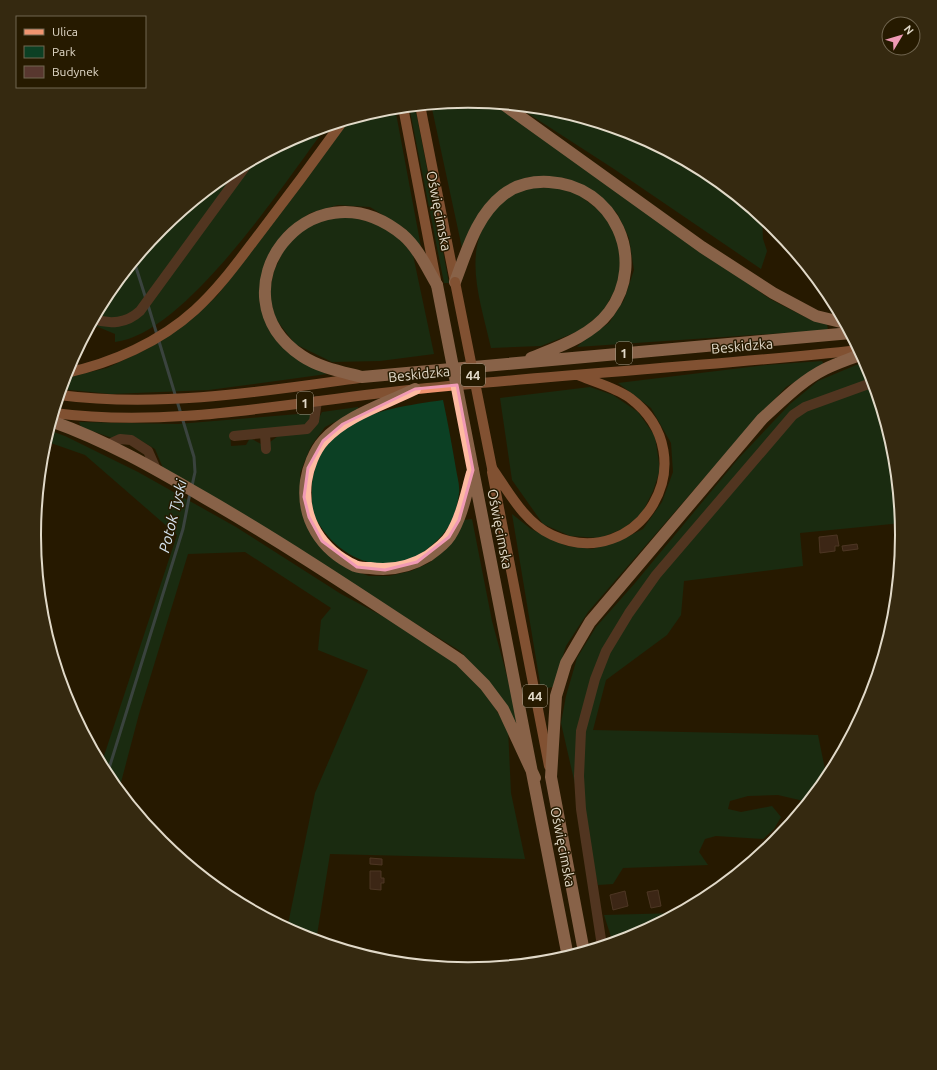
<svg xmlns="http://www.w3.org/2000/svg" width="937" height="1070" viewBox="0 0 937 1070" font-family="Ubuntu,sans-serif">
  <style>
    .green { fill: #0c4024 }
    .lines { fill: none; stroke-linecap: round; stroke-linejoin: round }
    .stream { stroke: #52758a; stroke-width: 3 }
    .building { fill: #58372f; stroke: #7b584e }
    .minor { stroke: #855847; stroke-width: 10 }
    .major { stroke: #f09470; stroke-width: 10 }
    .highway { stroke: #febba1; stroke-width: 12 }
    .major-bridge { stroke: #f09470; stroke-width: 10 }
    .highway-bridge { stroke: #febba1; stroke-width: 12 }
    .marked { fill: none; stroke: #f09ab5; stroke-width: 3; stroke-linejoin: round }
    .labels { text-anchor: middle; stroke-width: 3; stroke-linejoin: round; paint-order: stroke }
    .shield { fill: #261a00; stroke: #a9a08c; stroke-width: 1 }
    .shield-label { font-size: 13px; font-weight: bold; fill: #e1d9c8 }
    .street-label { font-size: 14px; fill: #e1d9c8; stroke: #261a00 }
    .water-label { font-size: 15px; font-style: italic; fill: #d8e6f2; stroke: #261a00 }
    .rim { fill: none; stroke: #e1d9c8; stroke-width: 2 }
  </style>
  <rect width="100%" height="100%" fill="#261a00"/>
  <path class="green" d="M469 101 496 103 573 161 770 299 811 320 827 324 828 330 577 347 584 340 609 323 624 300 634 270 629 238 617 213 597 196 565 178 528 177 495 196 462 248 431 104Z
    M515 105 553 109 576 120H589L635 134 687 161 686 163 743 201 762 216 763 239 767 251 761 269 614 169Z
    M409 106H415L449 283H444Z
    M395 108 421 247 404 228 370 207 338 205 310 213 285 231 264 266 261 302 302 362 327 374 209 390 111 394 61 389 64 378 107 368 149 348 186 323 217 296 349 119 384 109Z
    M327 126C285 182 186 334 115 342V334L91 324 107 293 161 228 227 174 302 133Z
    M531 188H558L578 194 605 215 618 234 622 263 619 283 602 313 579 331 541 346 491 348C479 294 456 239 508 197 514 192 524 190 531 188Z
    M330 217 354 218 379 224 398 236 413 255 434 354 380 361 332 362 295 344 275 318 269 294 274 271 288 241 310 223Z
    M822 361 824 365 786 387 744 432 588 612 566 646 553 687 541 689 512 514 531 529 567 546 592 549 621 540 643 529 662 502 673 472 671 443 651 408 618 383 766 365Z
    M867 363 895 450 902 523 800 533 803 566 684 581 681 615 667 635 606 680 593 730 818 735 827 779 808 802 778 795 748 796 730 801 728 809 741 812 772 806 781 817 774 829 763 839 716 836 705 839 699 852 708 865 623 868 613 884 598 885 561 723 566 696 577 658 596 627 635 583 738 459 790 404 818 381 856 365Z
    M590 387 613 395 638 412 655 436 660 470 653 491 641 515 622 529 600 538 570 536 543 524 512 480 500 398Z
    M443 400C448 423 452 446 456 469 457 476 460 485 459 493 456 519 447 534 426 550 385 581 335 558 314 515 312 510 312 503 312 497 310 469 322 444 345 428 374 409 410 405 443 400Z
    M358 407V410L325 427 311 446 300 473 301 508 310 533 325 552 350 569 369 576H389L411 571 429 563 445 550 464 520 472 519 492 621 511 691 519 731 483 676 460 651 163 468 155 449 133 436 112 438 81 427 79 422 178 424 310 413 311 419 307 425 230 432 231 446 246 445 250 438 261 444 270 442 278 436 315 426 322 412Z
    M48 430 65 436 138 472 236 527 341 594 405 628 457 663 483 689 508 729 511 793 525 859 330 854 316 941 302 936 287 929 315 793 368 670 318 650 321 620 331 608 245 552 188 554 139 714 119 790 107 776 101 765 177 535 85 455 45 441Z
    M678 913 635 937 613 943 604 915Z"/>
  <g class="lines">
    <path class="stream" d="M134 261 146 299
      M148 305 194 457 195 472 192 486
      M107 775 183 529 190 493"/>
  </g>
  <path class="building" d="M837 535 839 546H835V551L820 553 819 537Z
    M857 544 858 549 843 551 842 546Z
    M370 858 382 859V865L370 864Z
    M370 871H381V878H384V883H381V890L370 889Z
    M658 890 661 906 651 908 647 892Z
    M625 891 628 906 613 910 610 895Z"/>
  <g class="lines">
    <path class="minor" d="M94 319C110 325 127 323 140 311L248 163
      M265 434 266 449
      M234 436 307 429 314 421 317 401
      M109 444 120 439 131 440 148 451 156 469
      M602 946 581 809 579 776 581 731 595 679 606 651 629 613 656 575 793 415 805 407 874 382"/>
    <path class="major" d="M420 105 455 282
      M403 107 436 280
      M66 373C112 363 160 342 195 310 219 288 237 263 256 238 286 199 315 160 343 121
      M59 395C159 408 260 392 359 378
      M54 413C175 429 297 401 418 389 565 374 713 366 860 350
      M492 468C508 491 525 523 552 535 639 575 709 458 630 398 616 388 597 383 580 376
      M492 472 549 766"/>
    <path class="highway" d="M503 104 702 247 773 293 816 316 845 323
      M455 282C467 251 476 216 503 195 517 184 532 181 549 182 614 185 648 260 609 312 591 336 558 347 531 358
      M437 285C427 268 418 248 403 235 309 158 209 294 302 356 320 368 343 372 362 377L851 333
      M415 389C385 404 347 415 324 440 314 451 308 468 306 481 301 519 321 550 355 566 360 568 366 568 370 568 391 571 410 567 428 556 435 551 445 544 450 536 462 517 466 494 472 473
      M51 421C107 441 154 468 205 498 292 548 376 605 460 660L485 685 503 709 535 778
      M473 470 568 957
      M584 952 551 777 556 696 566 663 590 622 762 419C782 401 801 381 825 369 837 363 850 359 862 354"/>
    <path class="major-bridge" d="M455 282 492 468"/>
    <path class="highway-bridge" d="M437 285 473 470"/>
  </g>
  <path d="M0 0H937V1070H0ZM457 385 473 470 459 520 449 537 417 562 385 570 357 567 322 541 309 517 304 497 308 468 323 441 343 424 415 389Z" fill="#261a00" fill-opacity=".55" fill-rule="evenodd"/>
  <path class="marked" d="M457 385 473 470 459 520 449 537 417 562 385 570 357 567 322 541 309 517 304 497 308 468 323 441 343 424 415 389Z"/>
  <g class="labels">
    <g class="shield">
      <rect x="616" y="342" width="16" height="22" rx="3"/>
      <rect x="461" y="364" width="24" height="22" rx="3"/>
      <rect x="297" y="392" width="16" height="22" rx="3"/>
      <rect x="523" y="685" width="24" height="22" rx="3"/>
    </g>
    <g class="shield-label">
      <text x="624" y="358">1</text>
      <text x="473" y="380">44</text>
      <text x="305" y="408">1</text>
      <text x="535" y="701">44</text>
    </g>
    <g class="street-label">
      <text transform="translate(439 211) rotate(79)" y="5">Oświęcimska</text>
      <text transform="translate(742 346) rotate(-5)" y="5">Beskidzka</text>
      <text transform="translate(419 374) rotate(-6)" y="5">Beskidzka</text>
      <text transform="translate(500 529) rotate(79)" y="5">Oświęcimska</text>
      <text transform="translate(563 847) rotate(79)" y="5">Oświęcimska</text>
    </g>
    <g class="water-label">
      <text transform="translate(173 516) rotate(-76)" y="5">Potok Tyski</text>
    </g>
  </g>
  <path d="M0 0H937V1070H0ZM41 535a427 427 0 1 1 854 0a427 427 0 1 1-854 0Z" fill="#352910" fill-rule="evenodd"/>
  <path class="rim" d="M41 535a427 427 0 1 1 854 0a427 427 0 1 1-854 0Z"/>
  <rect x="16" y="16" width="130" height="72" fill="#261a00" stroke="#716650"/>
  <rect x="24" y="29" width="20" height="6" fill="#f09470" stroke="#716650"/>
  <text x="52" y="36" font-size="12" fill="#e1d9c8">Ulica</text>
  <rect x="24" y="46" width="20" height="12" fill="#0c4024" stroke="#716650"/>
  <text x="52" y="56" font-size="12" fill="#e1d9c8">Park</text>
  <rect x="24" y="66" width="20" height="12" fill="#58372f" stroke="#716650"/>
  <text x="52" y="76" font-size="12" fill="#e1d9c8">Budynek</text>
  <g transform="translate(901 36) rotate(52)"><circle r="19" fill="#261a00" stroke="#716650"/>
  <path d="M0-3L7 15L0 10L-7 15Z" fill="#f09ab5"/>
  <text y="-6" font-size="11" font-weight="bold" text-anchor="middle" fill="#e1d9c8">N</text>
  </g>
</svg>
